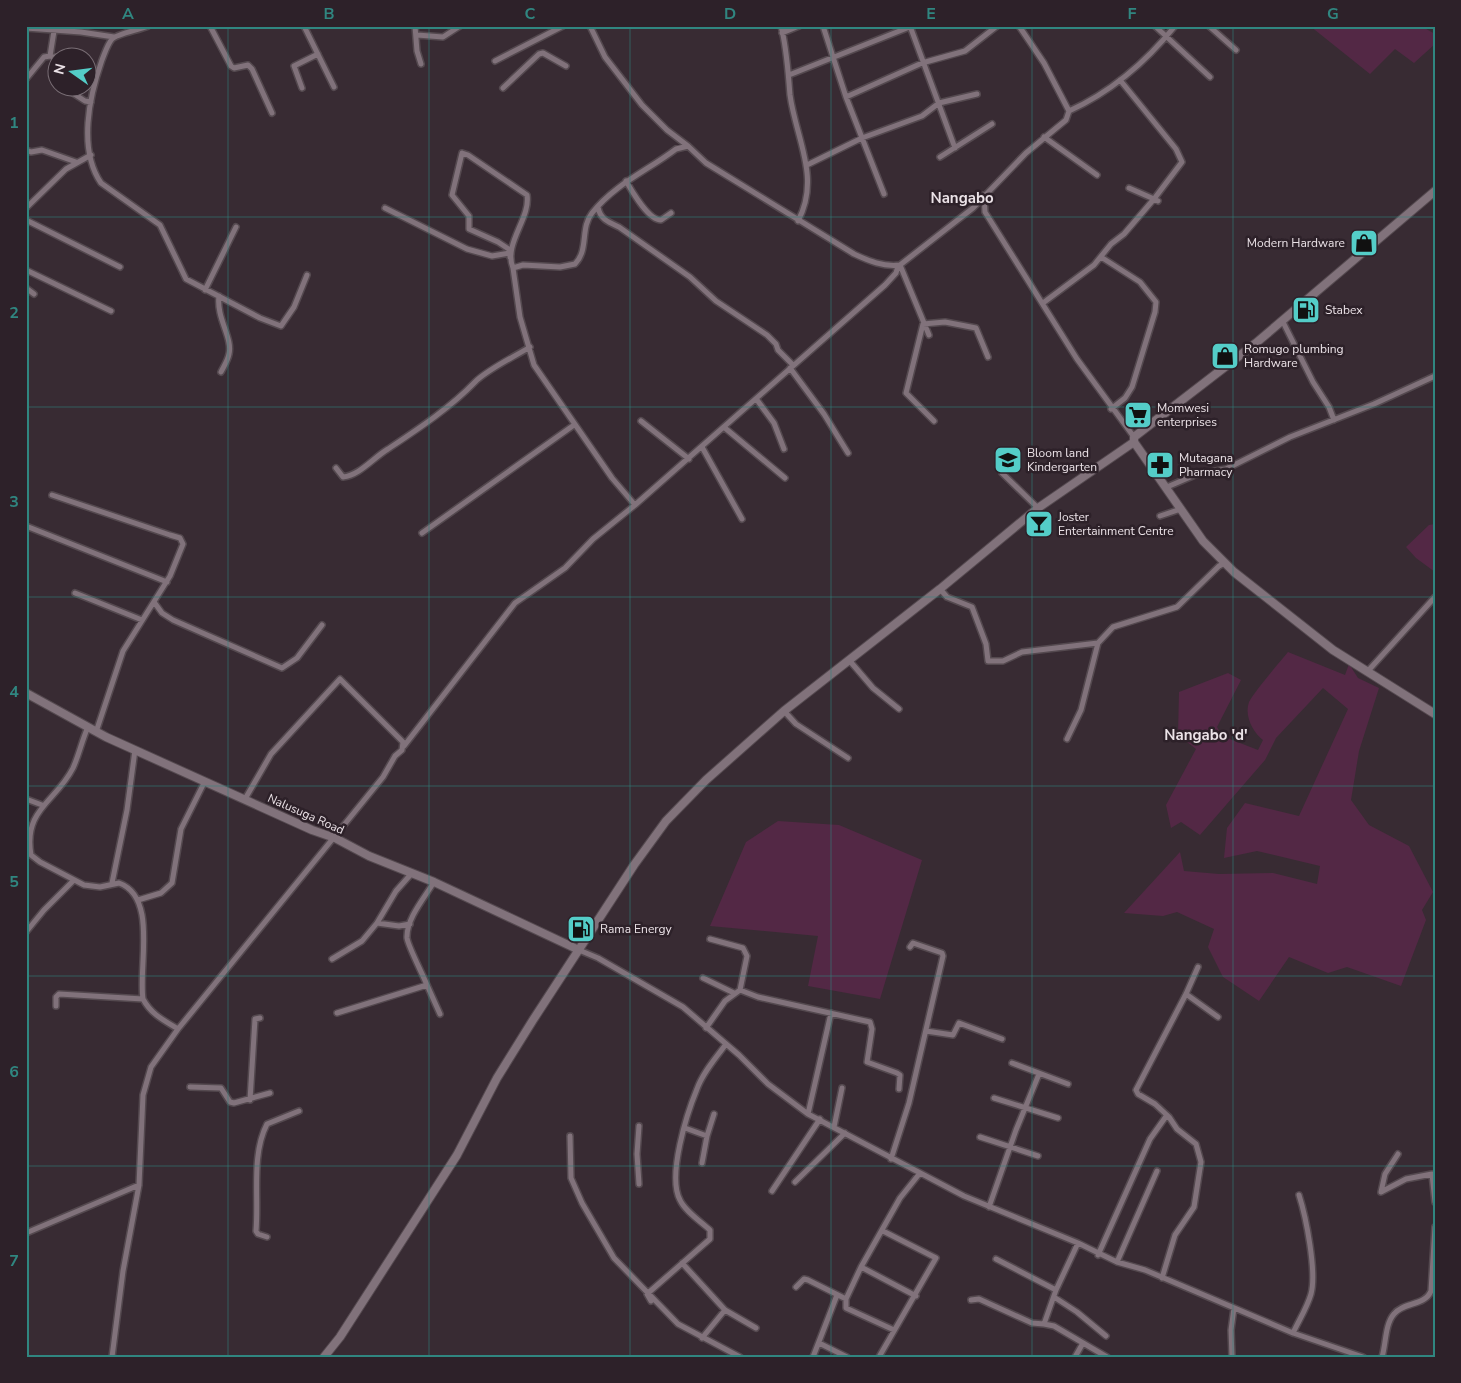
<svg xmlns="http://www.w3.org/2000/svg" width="1461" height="1383" viewBox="0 0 1461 1383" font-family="'Nunito Sans',sans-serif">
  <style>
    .green { fill: #532845 }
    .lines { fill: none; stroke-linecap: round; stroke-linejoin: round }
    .street-casing { stroke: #54494f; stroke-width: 8 }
    .secondary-casing { stroke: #54494f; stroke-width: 10 }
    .street { stroke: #81727b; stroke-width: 5 }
    .secondary { stroke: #81727b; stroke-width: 8 }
    .grid { fill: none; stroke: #308680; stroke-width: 1; stroke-opacity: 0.55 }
    .labels { text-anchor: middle; stroke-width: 5; stroke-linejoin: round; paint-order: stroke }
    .poi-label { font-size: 12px; fill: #ebe2e7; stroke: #2d2129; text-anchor: start }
    .street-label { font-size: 12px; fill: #ebe2e7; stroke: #2d2129 }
    .quarter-label { font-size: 15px; font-weight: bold; fill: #ebe2e7; stroke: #2d2129 }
    .neatline { fill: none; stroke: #308680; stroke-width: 2 }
    .grid-label { font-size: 16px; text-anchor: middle; font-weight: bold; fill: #308680 }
  </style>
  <rect width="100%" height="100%" fill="#382b33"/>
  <path class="green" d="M1310 26H1421L1435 34V44L1414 63 1395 49 1370 74Z
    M1435 524V572L1416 558 1406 547 1429 525Z
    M1288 652 1345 675 1349 664 1358 678 1379 688 1359 751 1351 800 1369 825 1409 846 1433 892 1422 910 1426 920 1401 986 1347 967 1328 973 1289 957 1259 1001 1223 977 1208 947 1214 929 1177 912 1163 916 1124 913 1180 852 1184 871 1219 874 1273 873 1317 884 1320 866 1257 851 1224 858 1227 828 1245 803 1299 816 1348 709 1323 688 1276 738 1265 760 1200 835 1181 822 1171 828 1166 805 1196 749 1178 735 1179 692 1228 673 1241 680 1217 727 1222 736 1258 750 1263 740C1253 732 1244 716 1249 702 1254 692 1279 663 1288 652Z
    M778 821 839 825 922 860 880 999 808 986 818 936 710 926 746 842Z"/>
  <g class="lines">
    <defs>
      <path id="street" d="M148 26C139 30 117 34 112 39 107 45 105 53 102 60 89 97 78 149 101 183L160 225 186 279 260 318 281 326 294 307 307 275
        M210 26 231 66 234 68 248 65 252 69 272 113
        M304 26 334 87
        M415 26 417 51 421 64
        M590 26 605 57 642 105 667 130 688 146 706 163 854 254C869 261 883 267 900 265L973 208 1026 153 1066 120 1069 111C1111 92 1146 62 1175 26
        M781 26C787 49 788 72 790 95 796 139 821 178 798 221
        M823 26 846 97 884 194
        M910 26 955 148
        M1019 26 1044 63 1069 111
        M1155 26 1210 77
        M1209 26 1236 50
        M26 28 81 32 114 37
        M782 33 799 26
        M417 35 443 37 460 26
        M50 56 58 58
        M495 61 563 26
        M789 75 912 26
        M26 79 44 57 50 56 54 31
        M1120 80 1176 149 1182 162 1154 199 1129 188
        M302 88 294 66 318 54
        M503 88 539 54 543 53 566 66
        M68 90 85 101 91 102
        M846 97 922 63 965 51 997 26
        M1044 137 1097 175
        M688 146 676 149C647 171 615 184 592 213 580 228 589 250 575 264L560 267 523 265 513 268 520 317 534 365 612 478 635 505 885 285 896 273 898 266
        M26 150 31 152 42 150 76 162
        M940 157 992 124
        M807 165 862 138 922 116 939 103 977 94
        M626 181C632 191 648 220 661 220L671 213
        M984 195 985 212 1077 359 1134 437
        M598 207C600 219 608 222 619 227L690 277 716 301 767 335 776 344 778 350 793 365
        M26 208 66 169 91 155
        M385 208 467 249 492 256 510 253
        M26 220 120 267
        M510 257V250L498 242 469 229V216L452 195 462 153 468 155 527 195C531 218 503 244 513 268
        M1101 257 1140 282 1156 302 1155 312 1132 387 1125 398 1111 409
        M900 265 929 335
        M26 270 111 311
        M26 288 34 294
        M205 290 236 227
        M219 296C216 318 233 338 229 354 228 360 224 366 221 372
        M1043 303 1094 265 1111 244 1124 234 1154 199 1158 201
        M1282 320 1313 382 1329 407 1334 420
        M790 368 824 414 848 453
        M757 400 774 423 784 449
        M641 421 689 459
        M934 421 906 393 923 324 945 322 976 328 988 357
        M725 428 785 478
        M702 447 742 519
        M1001 467 1002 473 1038 508
        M336 468 343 477C360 475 373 458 388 449 418 429 450 408 475 382 488 369 514 357 530 347
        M1167 487 1195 475 1226 469 1290 437 1374 404 1435 376
        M52 495 170 535 180 538 183 544 170 576 123 651 96 732
        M1160 516 1181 509
        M26 526 167 582
        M422 533 574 425
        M940 589 947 597 972 607 986 644 988 661H1003L1022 652 1098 643 1113 627 1177 607 1219 566 1225 563
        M75 593 142 620
        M154 602 162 613 173 620 282 668 297 658 322 625
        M849 660 873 688 899 709
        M1367 672 1435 597
        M784 711 796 724 848 758
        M88 727C82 740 79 755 73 768 56 802 23 809 31 855L40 862 84 885 100 887 119 883C158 897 138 967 143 999 151 1014 163 1020 178 1029
        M1067 739 1081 710 1098 643
        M404 746 515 603 565 568 593 539 635 505
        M26 799 42 805
        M112 883 127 810 135 750
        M138 900 161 893 172 883 181 829 205 781
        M377 923 396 891 412 873
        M26 932 44 910 73 881
        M579 950 598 958 683 1007 739 1055 768 1084 808 1114 964 1196 1078 1243 1117 1262 1145 1270 1293 1333 1363 1357
        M332 959 362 941 377 923 399 926 410 924
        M703 978 734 993
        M427 985 440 1014
        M740 990 758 997 870 1022 872 1029 867 1062 897 1073 900 1075 899 1089
        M1186 994 1218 1017
        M56 1006V997L59 994 143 999
        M337 1013 427 985C423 975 408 946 407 938 406 919 425 897 434 882
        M706 1028 725 1001 740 990 747 956 743 948 710 939
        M926 1031 953 1035 959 1023 1002 1039
        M1012 1063 1068 1084
        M190 1087 221 1088 230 1102 234 1103 270 1093
        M994 1098 1058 1118
        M250 1100 255 1019 260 1018
        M808 1114 831 1013
        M834 1127 842 1088
        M685 1128 707 1136 702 1163
        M570 1136 571 1178 582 1203 614 1258 678 1324 740 1357
        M707 1136 714 1114
        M980 1137 1038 1156
        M1398 1154 1385 1174 1381 1192 1406 1179 1432 1174 1435 1202
        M891 1159 909 1103 943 956 942 953 913 943 910 947
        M795 1182 845 1133
        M639 1184 637 1154 639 1126
        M772 1191 820 1119
        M989 1207 1016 1130 1039 1074
        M26 1233 139 1185
        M267 1237 258 1234 256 1231C259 1197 251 1155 267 1124L299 1111
        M1078 1243 1056 1290 1044 1324 1054 1326 1107 1357
        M1098 1255 1150 1139 1167 1115
        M996 1259 1056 1290
        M1117 1262 1157 1171
        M682 1263 725 1310 756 1328
        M861 1267 916 1296
        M1162 1278 1175 1235 1194 1207 1201 1162 1196 1144 1177 1129 1169 1117 1155 1104 1138 1094 1136 1090 1186 994 1198 967
        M796 1287 804 1279 808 1280 846 1299V1308L894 1330
        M1054 1297 1077 1312 1106 1336
        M846 1299 861 1267 900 1198 920 1173
        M971 1300 979 1299 1032 1323 1044 1324
        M651 1301 647 1294 710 1239V1230C700 1221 685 1211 680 1200 667 1176 687 1113 697 1089 703 1072 716 1058 726 1044
        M1293 1333C1299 1320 1307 1308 1311 1294 1317 1272 1306 1217 1299 1195
        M702 1338 725 1310
        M819 1343 847 1357
        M112 1357 123 1271 139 1185 143 1095 151 1067 178 1029 383 777 395 756 402 750 403 742 340 679 271 754 245 799
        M813 1357 837 1295
        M879 1357 936 1258 883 1231
        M1075 1357 1083 1343
        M1232 1357 1231 1330 1234 1308
        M1382 1357C1386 1344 1385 1324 1394 1314 1403 1302 1425 1306 1431 1291L1435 1227"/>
      <path id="secondary" d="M1134 442 1203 541 1234 572 1333 650 1435 714
        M26 693 106 737 312 830 335 838 369 856 434 882 579 950
        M324 1357 340 1337 457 1155 497 1078 533 1020 634 865 666 821 706 780 784 711 940 589 1038 508 1134 442V437L1256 343 1435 191"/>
    </defs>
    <use href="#street" class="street-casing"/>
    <use href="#secondary" class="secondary-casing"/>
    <use href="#street" class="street"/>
    <use href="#secondary" class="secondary"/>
  </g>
  <path class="grid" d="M228 26V1357M429 26V1357M630 26V1357M831 26V1357M1032 26V1357M1233 26V1357M26 217H1435M26 407H1435M26 597H1435M26 786H1435M26 976H1435M26 1166H1435"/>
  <defs>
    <symbol id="shop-square" viewBox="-11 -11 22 22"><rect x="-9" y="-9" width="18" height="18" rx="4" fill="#54cdc8" stroke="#2d2129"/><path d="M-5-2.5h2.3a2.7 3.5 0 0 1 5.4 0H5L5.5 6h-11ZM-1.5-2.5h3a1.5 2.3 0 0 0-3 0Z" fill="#111"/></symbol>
    <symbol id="fuel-square" viewBox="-11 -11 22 22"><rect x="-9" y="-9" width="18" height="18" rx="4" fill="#54cdc8" stroke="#2d2129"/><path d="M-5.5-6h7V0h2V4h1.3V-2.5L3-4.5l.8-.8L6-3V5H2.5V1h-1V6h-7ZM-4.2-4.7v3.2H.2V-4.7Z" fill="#111"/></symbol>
    <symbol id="supermarket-square" viewBox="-11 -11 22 22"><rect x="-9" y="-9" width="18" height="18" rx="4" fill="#54cdc8" stroke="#2d2129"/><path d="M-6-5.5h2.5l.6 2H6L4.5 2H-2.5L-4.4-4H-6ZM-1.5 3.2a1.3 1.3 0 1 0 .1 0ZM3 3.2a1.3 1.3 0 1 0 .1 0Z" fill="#111"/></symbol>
    <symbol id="school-square" viewBox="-11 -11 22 22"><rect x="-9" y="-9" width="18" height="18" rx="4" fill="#54cdc8" stroke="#2d2129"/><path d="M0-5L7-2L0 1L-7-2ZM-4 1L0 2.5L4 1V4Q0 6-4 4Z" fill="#111"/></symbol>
    <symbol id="pharmacy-square" viewBox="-11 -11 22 22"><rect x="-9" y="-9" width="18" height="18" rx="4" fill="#54cdc8" stroke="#2d2129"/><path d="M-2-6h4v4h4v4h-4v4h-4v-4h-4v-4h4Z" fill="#111"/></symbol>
    <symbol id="bar-square" viewBox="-11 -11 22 22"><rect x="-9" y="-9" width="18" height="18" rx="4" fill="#54cdc8" stroke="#2d2129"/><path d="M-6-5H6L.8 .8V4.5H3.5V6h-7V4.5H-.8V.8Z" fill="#111"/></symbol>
  </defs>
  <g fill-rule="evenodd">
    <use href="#shop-square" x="1348" y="227" width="32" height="32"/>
    <use href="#fuel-square" x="1290" y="294" width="32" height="32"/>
    <use href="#shop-square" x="1209" y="340" width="32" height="32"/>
    <use href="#supermarket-square" x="1122" y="399" width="32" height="32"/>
    <use href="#school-square" x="992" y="444" width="32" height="32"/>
    <use href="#pharmacy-square" x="1144" y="449" width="32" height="32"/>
    <use href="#bar-square" x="1023" y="508" width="32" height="32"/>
    <use href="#fuel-square" x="565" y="913" width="32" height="32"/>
  </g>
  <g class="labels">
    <g class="poi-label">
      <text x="1345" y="247" text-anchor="end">Modern Hardware</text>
      <text x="1325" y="314">Stabex</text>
      <text x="1244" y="353">Romugo plumbing<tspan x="1244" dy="14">Hardware</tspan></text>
      <text x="1157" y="412">Momwesi<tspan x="1157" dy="14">enterprises</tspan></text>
      <text x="1027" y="457">Bloom land<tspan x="1027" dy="14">Kindergarten</tspan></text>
      <text x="1179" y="462">Mutagana<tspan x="1179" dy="14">Pharmacy</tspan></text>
      <text x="1058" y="521">Joster<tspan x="1058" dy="14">Entertainment Centre</tspan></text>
      <text x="600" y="933">Rama Energy</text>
    </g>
    <g class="street-label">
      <text transform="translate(306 814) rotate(24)" y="4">Nalusuga Road</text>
    </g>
    <g class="quarter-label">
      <text x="962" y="203">Nangabo</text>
      <text x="1206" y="740">Nangabo 'd'</text>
    </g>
  </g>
  <rect width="1461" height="1383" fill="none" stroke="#2d2129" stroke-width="55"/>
  <g transform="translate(72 72) rotate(284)"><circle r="24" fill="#2d2129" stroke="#796e75"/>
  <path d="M0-4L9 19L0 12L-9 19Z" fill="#54cdc8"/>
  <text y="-8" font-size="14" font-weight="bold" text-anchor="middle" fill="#ebe2e7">N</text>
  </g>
  <rect x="28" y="28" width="1406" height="1328" class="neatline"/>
  <g class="grid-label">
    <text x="128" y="19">A</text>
    <text x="329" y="19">B</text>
    <text x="530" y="19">C</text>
    <text x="730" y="19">D</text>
    <text x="931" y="19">E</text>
    <text x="1132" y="19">F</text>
    <text x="1333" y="19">G</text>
    <text x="14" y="128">1</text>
    <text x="14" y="318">2</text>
    <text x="14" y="507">3</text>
    <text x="14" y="697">4</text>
    <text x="14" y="887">5</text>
    <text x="14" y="1077">6</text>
    <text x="14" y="1266">7</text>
  </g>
</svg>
